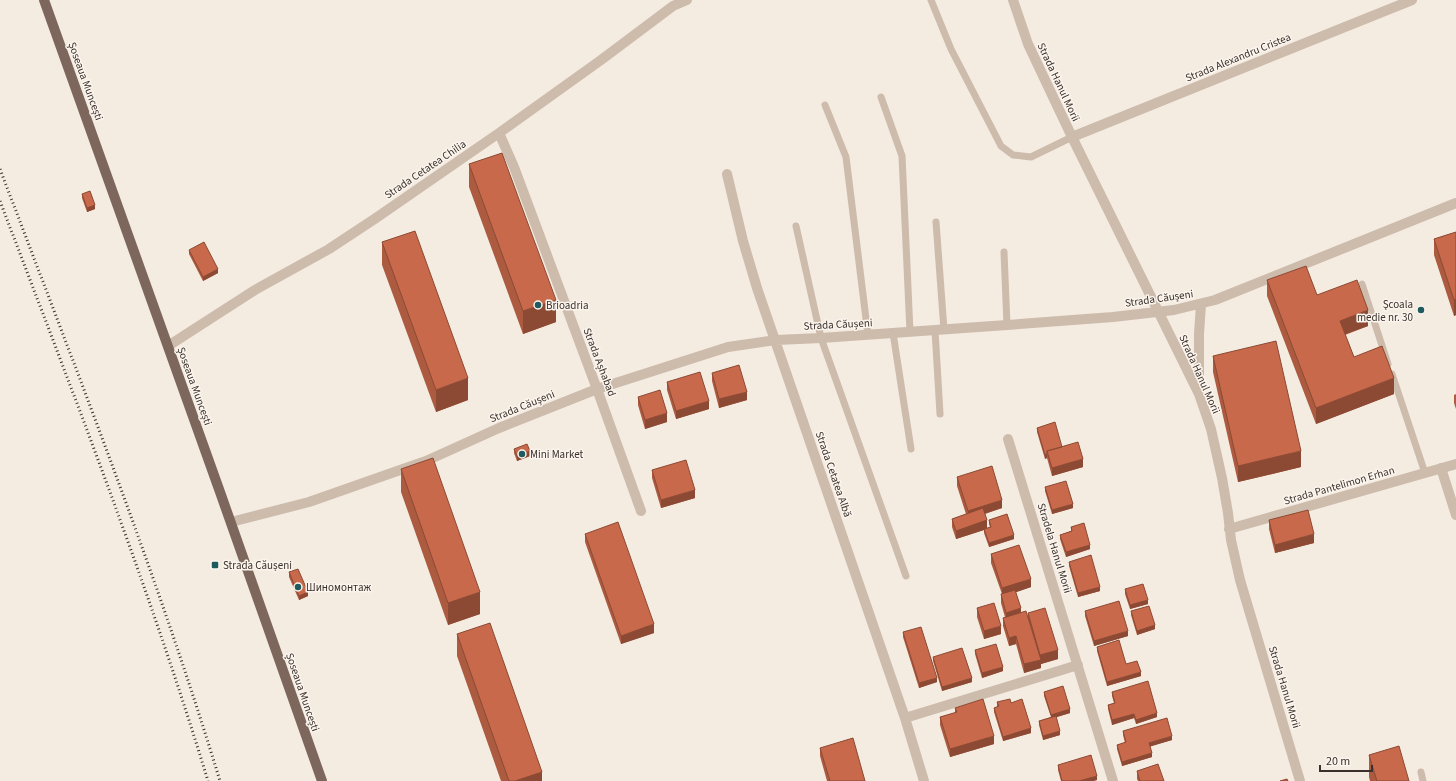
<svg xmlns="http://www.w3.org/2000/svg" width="1456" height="781" viewBox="0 0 1456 781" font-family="'Source Sans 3',sans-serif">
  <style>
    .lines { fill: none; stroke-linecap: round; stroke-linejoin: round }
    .lane { stroke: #cdbbac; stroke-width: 7 }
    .street { stroke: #cdbbac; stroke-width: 10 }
    .primary { stroke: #7d675c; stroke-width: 10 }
    .rail { stroke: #3b302b; stroke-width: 3; stroke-dasharray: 1 3; stroke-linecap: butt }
    .wall { fill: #ac5a40 }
    .shaded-wall { fill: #8c4a34 }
    .building { fill: #c8694b; stroke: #8c4a34 }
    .poi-dot { fill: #1f5a5e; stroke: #fbf5ee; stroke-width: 1.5 }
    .labels { text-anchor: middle; stroke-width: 3; stroke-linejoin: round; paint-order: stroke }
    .street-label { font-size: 11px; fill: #3b302b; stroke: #fbf5ee }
    .poi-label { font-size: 11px; fill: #3b302b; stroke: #fbf5ee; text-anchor: start }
  </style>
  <rect width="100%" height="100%" fill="#f4ebe1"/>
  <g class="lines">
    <path class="lane" d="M931 0 951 49 1001 146 1013 155 1031 157 1072 137
      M881 97 902 156 910 332
      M825 105 846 157 868 335
      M936 222 944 330
      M796 226 821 338 906 576
      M1004 252 1007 325
      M1362 284 1388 364
      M935 330 940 414
      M893 333 911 449
      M1392 374 1425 473
      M1421 772 1423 781"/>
    <path class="street" d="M1013 0 1028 44 1072 137 1199 394 1211 429 1222 478 1228 513 1231 540 1240 580 1300 781
      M499 133 514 167 597 389 641 511
      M1072 137 1412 0
      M727 174 743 241 757 288 905 718 924 781
      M168 346 255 290 329 249 376 218 499 133 601 60 673 6 687 0
      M1199 390V334L1201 304
      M1008 439 1113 781
      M1441 468 1456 515
      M231 522 309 502 383 476 426 461 499 428 597 389 728 347 776 340 821 338 1007 325 1113 317 1174 310 1215 300 1456 203
      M1229 529 1456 464
      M905 718 1078 665"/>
    <path class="primary" d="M44 0 220 492 322 781"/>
    <path class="rail" d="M0 169C77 372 157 574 220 781
      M0 201C73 393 148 584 208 781"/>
  </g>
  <path class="wall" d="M469 164 556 322 523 334 469 187Z
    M82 194 95 209 87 212 82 198Z
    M1456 232V315L1454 316 1434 255V239Z
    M382 242 468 400 436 412 382 265Z
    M189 250 218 273 203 281 189 254Z
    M1267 280 1317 295 1368 326 1345 335 1354 357 1394 394 1316 424 1267 296Z
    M1213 356 1301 467 1238 482 1213 372Z
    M712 373 747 400 719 408 712 381Z
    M667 382 709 409 676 419 667 390Z
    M1456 394V409L1454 403V395Z
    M638 397 667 422 645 429 638 405Z
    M1037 428 1062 447 1083 467 1052 476 1047 458 1045 459 1037 432Z
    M514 449 530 456 517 461 514 453Z
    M401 469 480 614 448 625 401 492Z
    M652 470 695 498 661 508 652 478Z
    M957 477 1002 508 985 514 987 528 990 527 989 524V520L1007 514 1014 539 989 547 984 533V530L956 539 952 527V519L966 514 957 486Z
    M1045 487 1073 508 1052 514 1045 491Z
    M1269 520 1314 543 1275 553 1269 529Z
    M1071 527 1090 549 1066 557 1060 539V535L1071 531Z
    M585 534 654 633 621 644 585 542Z
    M991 554 1031 587 1016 592 1021 612 1028 616V613L1058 659 1041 664V668L1024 673 1016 644 1009 646 1003 626V618L1005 617 1001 603V594H1002L991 563Z
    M1069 562 1100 591 1078 597 1069 566Z
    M289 572 308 596 299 600 289 577Z
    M1125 589 1148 604 1130 609 1125 594Z
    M977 608 1001 634 984 639 977 617Z
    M1085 611 1128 636 1094 646 1085 616Z
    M1131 611 1155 629 1137 635 1131 615Z
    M903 632 937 682 919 688 903 637Z
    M457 634 542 781H501L457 656Z
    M1097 647 1126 664 1141 676 1107 686 1097 651Z
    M975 650 1003 671 982 678 975 654Z
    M933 657 972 682 942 691 933 661Z
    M1044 692 1070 713 1056 717 1060 735 1043 740 1039 725V721L1051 717 1044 696Z
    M1112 692 1157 717 1136 724 1134 718 1112 725 1108 709V705L1114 703 1112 696Z
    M997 702 1011 703 1031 733 1003 741 994 712V708L997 707Z
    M955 708 994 744 950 757 940 725V717L955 713Z
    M1123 731 1172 740 1150 746 1152 757 1122 766 1117 749V745L1125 743 1123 735Z
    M820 748 865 781H827L820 756Z
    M1369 755 1409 781H1370L1369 777Z
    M1058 765 1097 780 1093 781H1061L1058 770Z
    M1137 771 1164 781H1138L1137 779Z"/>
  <path class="shaded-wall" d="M95 205V209L87 212V208Z
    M218 269V273L203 281V277Z
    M1456 299V315L1454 316V300Z
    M556 300V322L523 334V311Z
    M1368 310V326L1340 336V321Z
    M468 378V400L436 412V390Z
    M1394 378V394L1316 424V408Z
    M747 392V400L719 408V399Z
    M709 401V409L676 419V411Z
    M667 413V422L645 429V420Z
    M530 451V456L517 461V456Z
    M1301 451V467L1238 482V466Z
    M1047 454V458L1045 459V455Z
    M1083 459V467L1052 476V468Z
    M695 490V498L661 508V500Z
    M1002 500V508L968 519V511Z
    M1073 504V508L1052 514V510Z
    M987 520V529L956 539V531Z
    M1314 534V543L1275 553V545Z
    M1014 535V539L989 547V543Z
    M1090 545V549L1066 557V552Z
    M1031 579V587L1002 597V588Z
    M1100 587V591L1078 597V593Z
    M308 592V596L299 600V596Z
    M480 592V614L448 625V603Z
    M1148 600V604L1130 609V605Z
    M1021 608V617L1006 621V613Z
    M654 624V633L621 644V636Z
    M1155 625V629L1137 635V631Z
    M1001 626V634L984 639V631Z
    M1128 631V636L1094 646V641Z
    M1016 636V644L1009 646V638Z
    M1058 650V659L1041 664V668L1024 673V664L1040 660V655Z
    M1003 667V671L982 678V673Z
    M1141 672V676L1107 686V682Z
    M937 678V682L919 688V683Z
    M972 678V682L942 691V687Z
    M1070 709V713L1051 719V715Z
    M1157 713V717L1136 724V720Z
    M1134 714V718L1112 725V720Z
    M1031 728V733L1003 741V737Z
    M1060 731V735L1043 740V736Z
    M994 736V744L950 757V749Z
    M1172 736V740L1149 747V743Z
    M1152 753V757L1122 766V762Z
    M542 772V781H515Z
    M1097 776V780L1093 781H1079Z"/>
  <path class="building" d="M502 153 556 300 523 311 469 164Z
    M90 191 95 205 87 208 82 194Z
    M415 231 468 378 436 390 382 242Z
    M1456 232V299L1454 300 1434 239Z
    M204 242 218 269 203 277 189 250Z
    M1306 266 1317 295 1357 280 1368 310 1340 321 1354 357 1382 346 1394 378 1316 408 1267 280Z
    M1276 341 1301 451 1238 466 1213 356Z
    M739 365 747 392 719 399 712 373Z
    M700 372 709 401 676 411 667 382Z
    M660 390 667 413 645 420 638 397Z
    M1055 422 1062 447 1047 451V454L1045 455 1037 428Z
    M1078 442 1083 459 1052 468 1047 451Z
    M527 444 530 451 517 456 514 449Z
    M433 458 480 592 448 603 401 469Z
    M686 460 695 490 661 500 652 470Z
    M992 466 1002 500 968 511 957 477Z
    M1066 481 1073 504 1052 510 1045 487Z
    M983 508 987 520 956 531 952 519Z
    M1308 510 1314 534 1275 545 1269 520Z
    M1007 514 1014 535 989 543 984 529 991 527 989 520Z
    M618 522 654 624 621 636 585 534Z
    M1084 523 1090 545 1066 552 1060 535 1072 531 1071 527Z
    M1019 545 1031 579 1002 588 991 554Z
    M1091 555 1100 587 1078 593 1069 562Z
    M298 569 308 592 299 596 289 572Z
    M1143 584 1148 600 1130 605 1125 589Z
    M1015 590 1021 608 1006 613 1001 594Z
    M1119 601 1128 631 1094 641 1085 611Z
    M994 603 1001 626 984 631 977 608Z
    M1149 606 1155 625 1137 631 1131 611Z
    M1045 608 1058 650 1040 655 1028 613Z
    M1026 611 1041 660 1024 664 1016 636 1009 638 1003 618Z
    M490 623 542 772 515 781H509L457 634Z
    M921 627 937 678 919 683 903 632Z
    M1119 640 1126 664 1137 661 1141 672 1107 682 1097 647Z
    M996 644 1003 667 982 673 975 650Z
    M962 648 972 678 942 687 933 657Z
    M1148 681 1157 713 1136 720 1134 714 1112 720 1108 705 1115 703 1112 692Z
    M1063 686 1070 709 1051 715 1044 692Z
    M983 699 994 736 950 749 940 717 957 712 955 708Z
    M1010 699 1011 703 1022 699 1031 728 1003 737 994 708 999 706 997 702Z
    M1056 716 1060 731 1043 736 1039 721Z
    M1167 718 1172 736 1149 743 1152 753 1122 762 1117 745 1126 742 1123 731Z
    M853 738 865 781H830L820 748Z
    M1399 746 1409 781H1377L1369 755Z
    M1091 755 1097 776 1079 781H1062L1058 765Z
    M1158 764 1164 781H1140L1137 771Z
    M1287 779 1288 781H1280Z"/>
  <g class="poi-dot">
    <circle cx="538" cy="305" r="4"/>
    <circle cx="1421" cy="310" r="4"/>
    <circle cx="522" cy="454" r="4"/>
    <rect x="211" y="561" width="8" height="8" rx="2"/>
    <circle cx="298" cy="587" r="4"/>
  </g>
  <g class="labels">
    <g class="street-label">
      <text transform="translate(1238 57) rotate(-22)" y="4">Strada Alexandru Cristea</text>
      <text transform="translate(86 81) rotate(70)" y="4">Șoseaua Muncești</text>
      <text transform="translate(1059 82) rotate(65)" y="4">Strada Hanul Morii</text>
      <text transform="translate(425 169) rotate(-34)" y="4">Strada Cetatea Chilia</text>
      <text transform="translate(1159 298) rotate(-8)" y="4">Strada Căușeni</text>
      <text transform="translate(838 324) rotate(-3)" y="4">Strada Căușeni</text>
      <text transform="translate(600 362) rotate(69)" y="4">Strada Așhabad</text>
      <text transform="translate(1200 374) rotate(66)" y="4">Strada Hanul Morii</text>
      <text transform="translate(195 386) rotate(70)" y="4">Șoseaua Muncești</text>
      <text transform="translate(522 406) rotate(-22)" y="4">Strada Căușeni</text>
      <text transform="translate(834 474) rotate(71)" y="4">Strada Cetatea Albă</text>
      <text transform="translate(1339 485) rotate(-16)" y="4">Strada Pantelimon Erhan</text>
      <text transform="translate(1055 548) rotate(73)" y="4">Stradela Hanul Morii</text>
      <text transform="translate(1285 687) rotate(73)" y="4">Strada Hanul Morii</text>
      <text transform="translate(303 692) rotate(71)" y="4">Șoseaua Muncești</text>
    </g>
    <g class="poi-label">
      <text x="1413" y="308" text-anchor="end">Şcoala<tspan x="1413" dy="13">medie nr. 30</tspan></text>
      <text x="546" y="309">Brioadria</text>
      <text x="530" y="458">Mini Market</text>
      <text x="223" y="569">Strada Căușeni</text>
      <text x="306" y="591">Шиномонтаж</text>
    </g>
  </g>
  <path d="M1320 765v6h52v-6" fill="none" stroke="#3b302b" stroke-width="2"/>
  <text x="1326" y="765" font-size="12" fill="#3b302b" stroke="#fbf5ee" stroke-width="3" paint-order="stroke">20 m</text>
</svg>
